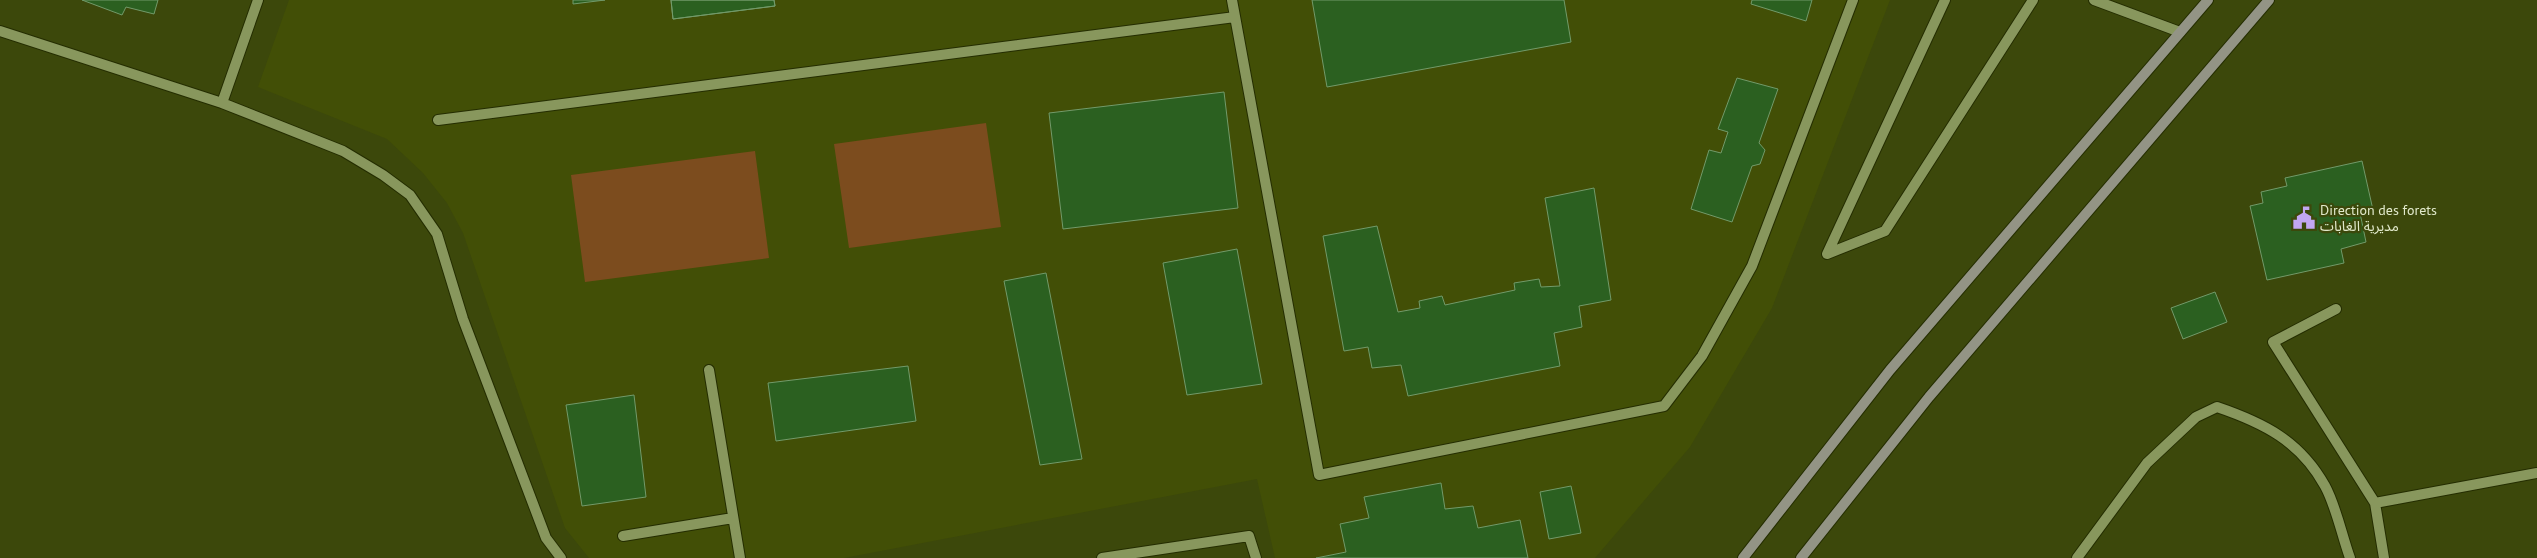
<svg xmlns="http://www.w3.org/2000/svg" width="2537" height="558" viewBox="0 0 2537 558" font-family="'PT Sans','Noto Sans Arabic',sans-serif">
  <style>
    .built { fill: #424f06 }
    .green { fill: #7c4c1e }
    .building { fill: #2b6020; stroke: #729a6a }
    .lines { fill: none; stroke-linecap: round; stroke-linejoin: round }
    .lane-casing { stroke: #242d00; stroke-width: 12 }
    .street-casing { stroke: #242d00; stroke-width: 12 }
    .secondary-casing { stroke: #242d00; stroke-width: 12 }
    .lane { stroke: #88975d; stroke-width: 10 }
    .street { stroke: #88975d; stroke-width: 10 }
    .secondary { stroke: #939485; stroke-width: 10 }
    .labels { text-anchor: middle; stroke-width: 4.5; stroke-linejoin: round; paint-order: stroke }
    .poi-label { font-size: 14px; fill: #e1e9cb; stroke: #3c480b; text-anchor: start }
  </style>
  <rect width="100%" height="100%" fill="#3c480b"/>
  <path class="built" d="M289 0H1890L1772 308 1690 447 1595 558H1275L1257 479 844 558H589L565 528 463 233 447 203 423 173 387 139 258 87Z"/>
  <path class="green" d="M986 123 1001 227 849 248 834 144Z
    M755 151 769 258 585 282 571 175Z"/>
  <path class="building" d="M82 0H158L154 14 126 7 122 15Z
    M573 0H605L573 4Z
    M671 0H774L775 6 673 19Z
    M671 0H774L775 6 673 19Z
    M1312 0H1564L1571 42 1327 87Z
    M1752 0H1812L1806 21 1751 4Z
    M1737 78 1778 89 1759 143 1765 150 1760 164 1752 166 1732 222 1691 209 1709 150 1721 153 1728 132 1718 129Z
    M1224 92 1238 208 1063 229 1049 113Z
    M2362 161 2373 210 2360 213 2366 242 2341 249 2344 263 2267 280 2250 206 2263 203 2261 192 2287 186 2285 178Z
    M1594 188 1611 300 1579 306 1582 327 1554 333 1560 366 1408 396 1401 365 1372 368 1368 347 1344 351 1323 236 1377 226 1398 312 1420 308 1419 301 1442 296 1445 305 1515 290 1514 283 1539 279 1541 287 1560 286 1545 198Z
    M1237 249 1262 384 1187 395 1163 263Z
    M1046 273 1082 459 1040 465 1004 281Z
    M2215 292 2227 322 2183 339 2171 308Z
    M908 366 916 421 776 441 768 383Z
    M634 395 646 497 582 506 566 405Z
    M1441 483 1445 509 1473 506 1478 528 1520 520 1528 558H1316L1346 552 1340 524 1369 518 1364 497Z
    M1571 486 1581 533 1549 539 1540 492Z"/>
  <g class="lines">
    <defs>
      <path id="lane" d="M1232 0 1319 475 1664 406 1702 356 1752 266 1853 0
        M1945 0 1827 254 1885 231 2033 0
        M2094 0 2180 32
        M438 120 1235 17
        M709 370 740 558
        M623 536 733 518"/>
      <path id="street" d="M0 31 222 103 343 151 383 175 410 195 437 234 463 319 546 538 561 558
        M222 103 258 0
        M2336 309 2273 342 2375 503
        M1102 558 1249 536 1256 558
        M2077 558 2147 463 2196 417 2217 407C2264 423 2300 441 2325 486 2336 506 2342 536 2350 558
        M2384 558 2375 503 2537 473"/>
      <path id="secondary" d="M1743 558 1890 370 2208 0
        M1801 558 1929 397 2269 0"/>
    </defs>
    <use href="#lane" class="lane-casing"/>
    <use href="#street" class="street-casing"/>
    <use href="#secondary" class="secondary-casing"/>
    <use href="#lane" class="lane"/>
    <use href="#street" class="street"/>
    <use href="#secondary" class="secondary"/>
  </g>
  <defs>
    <symbol id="civic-bare" viewBox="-9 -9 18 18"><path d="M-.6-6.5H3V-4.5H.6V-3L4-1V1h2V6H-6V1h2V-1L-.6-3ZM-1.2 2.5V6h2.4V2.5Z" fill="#c2a7f2" stroke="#3c480b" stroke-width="2.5" paint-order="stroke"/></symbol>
  </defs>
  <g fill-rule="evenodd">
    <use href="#civic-bare" x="2288" y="202" width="32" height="32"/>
  </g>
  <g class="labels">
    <g class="poi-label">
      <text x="2320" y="215">Direction des forets<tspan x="2320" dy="16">مديرية الغابات</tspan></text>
    </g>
  </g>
</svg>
